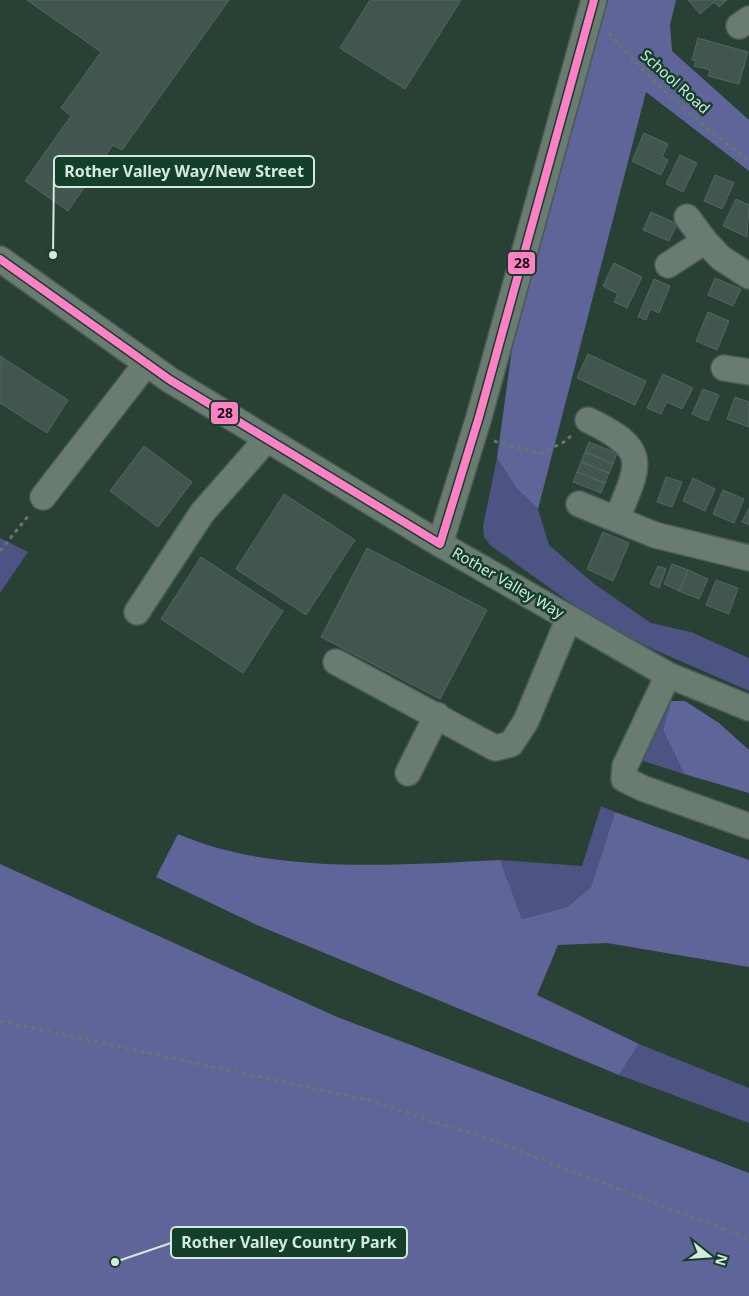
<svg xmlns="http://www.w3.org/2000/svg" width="749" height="1296" viewBox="0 0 749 1296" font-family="'Noto Sans',sans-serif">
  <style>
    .green { fill: #4d5382 }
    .forest { fill: #5f6599 }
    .building { fill: #41564f; stroke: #536760 }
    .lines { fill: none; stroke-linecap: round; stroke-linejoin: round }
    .minor-casing { stroke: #475c52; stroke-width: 28 }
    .path { stroke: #65766d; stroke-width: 3; stroke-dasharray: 4 4; stroke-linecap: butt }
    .minor { stroke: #6a7b71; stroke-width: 25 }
    .bus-1-casing { stroke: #133f2b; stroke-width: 11 }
    .bus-1 { stroke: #ff80c5; stroke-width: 8 }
    .labels { text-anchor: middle; stroke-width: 5; stroke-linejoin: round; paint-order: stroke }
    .street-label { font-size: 15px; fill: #d3eadd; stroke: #133f2b }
    .leader { fill: none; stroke: #d3eadd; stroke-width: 2 }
    .callout-dot { fill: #d3eadd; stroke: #133f2b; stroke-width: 2 }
    .callout { fill: #133f2b; stroke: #d3eadd; stroke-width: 2 }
    .callout-label { font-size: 16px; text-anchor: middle; font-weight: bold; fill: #d3eadd }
    .line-badge { stroke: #133f2b; stroke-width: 2 }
    .pale-badge-label { font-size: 14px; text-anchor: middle; font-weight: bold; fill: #111 }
  </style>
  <rect width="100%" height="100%" fill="#294035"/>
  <path class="green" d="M497 458 517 489 538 509 549 545 593 583 651 623 691 632 749 658V691L607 629 490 545 484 537 483 526Z
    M0 538 28 552 0 593Z
    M671 701 663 730 684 774 640 760 664 707Z
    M601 806 615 812 591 887 567 907 522 919 500 860 582 866Z
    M639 1044 749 1088V1123L619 1075Z"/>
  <path class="forest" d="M608 0H676L670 25 672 51 749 120V171L646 92 538 509 517 489 497 458 512 349Z
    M671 701H685L719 723 749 750V793L684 774 663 730Z
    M615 812 749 860V967L607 943 558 945 537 995 639 1044 619 1075 257 925 156 877 178 834C271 875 399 865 500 860L522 919 567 907 591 887Z
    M0 864 337 1017 749 1173V1296H0Z"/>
  <path class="building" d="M27 0H229L122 150 113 145 68 211 25 181 71 116 61 108 101 52Z
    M370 0H461L405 89 340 48Z
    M688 0H727L719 7 714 2 700 14Z
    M698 38 748 52 739 84 708 76 710 70 694 66 696 61 692 60Z
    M644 133 668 144 662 157 668 160 661 175 632 161Z
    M680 155 697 163 683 192 666 184Z
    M715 175 734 183 722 209 704 201Z
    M736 199 749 205 747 237 723 226Z
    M651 212 677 224 669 241 643 230Z
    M614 263 642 277 627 308 614 302 618 294 603 286Z
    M715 278 741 289 733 306 708 295Z
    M654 279 670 286 659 313 650 309 646 320 638 317Z
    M708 312 729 321 717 350 696 341Z
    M588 354 646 381 635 405 577 378Z
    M0 356 68 400 47 433 0 403Z
    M663 374 693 388 682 409 667 402 661 414 647 408Z
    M703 389 719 395 708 421 692 414Z
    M735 397 749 402V427L727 419Z
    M589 442 617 453 613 464 585 452Z
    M144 446 192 482 158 527 110 491Z
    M585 452 613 464 609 473 581 462Z
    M581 462 609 473 605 483 577 472Z
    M577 472 605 483 601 493 573 482Z
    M666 477 682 482 672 507 657 502Z
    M693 478 715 489 705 511 683 501Z
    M723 490 744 499 734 523 713 514Z
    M284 494 355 540 306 615 236 569Z
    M749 508V525L742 522Z
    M603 532 629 543 613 581 587 569Z
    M367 548 487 610 440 699 321 637Z
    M201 557 283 611 243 673 161 619Z
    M672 564 688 570 679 591 664 584Z
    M658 566 666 569 659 588 650 584Z
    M688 570 708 579 699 599 679 591Z
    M716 580 738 588 729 614 706 605Z"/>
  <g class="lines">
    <defs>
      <path id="minor" d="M739 26 749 19
        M705 241 721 258 749 276
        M0 259 170 380 440 544 668 675 749 708
        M668 265 705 241 687 217
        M724 368 749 372
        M588 420C650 450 640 462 617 519
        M43 497 146 364
        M579 504 655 535 749 558
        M440 544 479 417 594 0
        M137 612 202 513 267 439
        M336 662 495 748 511 744 526 721 569 618
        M668 675 625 766 624 779 642 788 749 826
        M408 773 437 715"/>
    </defs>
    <use href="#minor" class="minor-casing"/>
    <path class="path" d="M609 33C649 80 701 124 749 161
      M494 441 540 454 564 442 573 434
      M0 551 29 515
      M0 1021 367 1100 485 1138 749 1239"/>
    <use href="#minor" class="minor"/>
    <defs>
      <path id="bus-1" d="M0 259 170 380 440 544 479 417 594 0"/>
    </defs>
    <use href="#bus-1" class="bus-1-casing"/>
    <use href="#bus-1" class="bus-1"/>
  </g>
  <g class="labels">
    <g class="street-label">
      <text transform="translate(675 82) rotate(42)" y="5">School Road</text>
      <text transform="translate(508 583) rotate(30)" y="5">Rother Valley Way</text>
    </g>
  </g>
  <path class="leader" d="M53 255L54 171M115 1262L171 1243"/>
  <g class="callout-dot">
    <circle cx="53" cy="255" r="5"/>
    <circle cx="115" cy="1262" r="5"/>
  </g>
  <g class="callout">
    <rect x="54" y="156" width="260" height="31" rx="5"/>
    <rect x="171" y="1227" width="236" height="31" rx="5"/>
  </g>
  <g class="callout-label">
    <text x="184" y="177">Rother Valley Way/New Street</text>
    <text x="289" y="1248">Rother Valley Country Park</text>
  </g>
  <g class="line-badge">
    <rect x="507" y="251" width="29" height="24" rx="5" fill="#ff80c5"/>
    <rect x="210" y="401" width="29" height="24" rx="5" fill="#ff80c5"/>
  </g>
  <g class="pale-badge-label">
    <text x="522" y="268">28</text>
    <text x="225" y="418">28</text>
  </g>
  <g transform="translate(709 1256) rotate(107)" stroke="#133f2b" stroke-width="4" paint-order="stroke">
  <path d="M0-4L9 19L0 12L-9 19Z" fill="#d3eadd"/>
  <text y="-8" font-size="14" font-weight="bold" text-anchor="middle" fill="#d3eadd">N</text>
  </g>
</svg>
